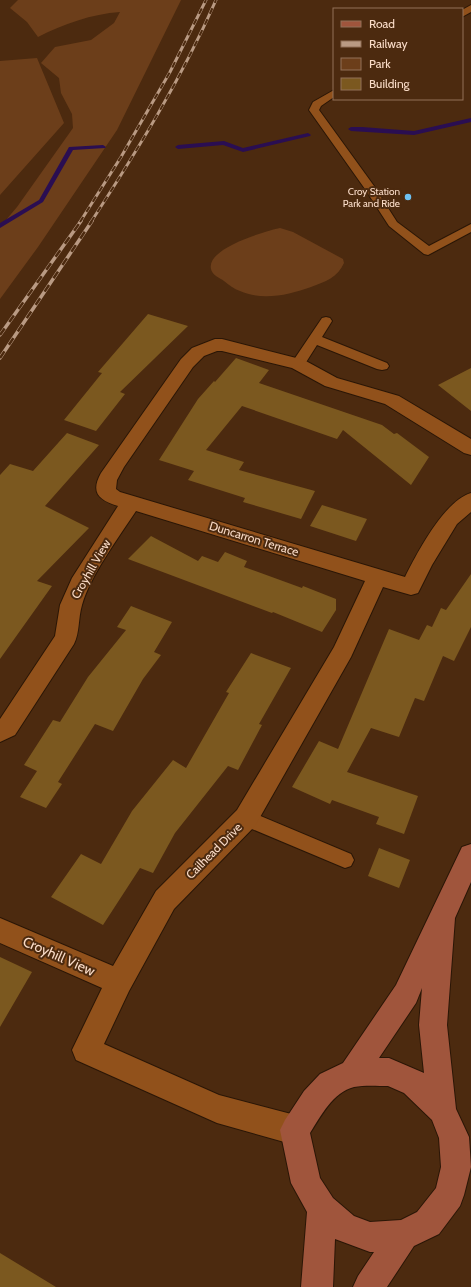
<svg xmlns="http://www.w3.org/2000/svg" width="471" height="1287" viewBox="0 0 471 1287" font-family="Cabin,sans-serif">
  <style>
    .green { fill: #6c3e1a }
    .lines { fill: none; stroke-linecap: round; stroke-linejoin: round }
    .stream { fill: #2a0e52; fill-rule: evenodd }
    .building { fill: #7b581f }
    .lane-casing { stroke: #2a1606; stroke-width: 2 }
    .street-casing { stroke: #2a1606; stroke-width: 2 }
    .secondary-casing { stroke: #2a1606; stroke-width: 2 }
    .lane { fill: #91511b; fill-rule: evenodd }
    .street { fill: #91511b; fill-rule: evenodd }
    .secondary { fill: #a0553c; fill-rule: evenodd }
    .rail-far1-casing { stroke: #b99a83; stroke-width: 3 }
    .rail-casing { stroke: #b99a83; stroke-width: 3.5 }
    .rail-far1 { stroke: #4c2a0f; stroke-width: 2; stroke-dasharray: 6; stroke-linecap: butt }
    .rail { stroke: #4c2a0f; stroke-width: 2.5; stroke-dasharray: 8; stroke-linecap: butt }
    .poi-dot { fill: #6ec2f3; stroke: #4c2a0f; stroke-width: 1.5 }
    .labels { text-anchor: middle; stroke-width: 4; stroke-linejoin: round; paint-order: stroke }
    .far-poi-label { font-size: 10px; fill: #fadcc8; stroke: #4c2a0f; text-anchor: end }
    .street-label { font-size: 12px; fill: #fadcc8; stroke: #4c2a0f }
    .near-street-label { font-size: 14px; fill: #fadcc8; stroke: #4c2a0f }
  </style>
  <rect width="100%" height="100%" fill="#4c2a0f"/>
  <path class="green" d="M18 0H181L117 130 38 247 0 299V227L17 207 73 128 72 114 61 93 59 78 41 63 55 47 91 40 114 23 120 12C92 14 63 24 38 37L27 22 10 8Z
    M37 58 64 123 0 195V61Z
    M280 228 293 232 343 259 344 263C338 277 325 282 311 287 289 295 262 301 240 291 234 289 229 285 224 281 220 278 212 275 211 269 206 248 266 231 280 228Z"/>
  <g class="lines">
    <path class="stream" d="M471 118V122L414 135 351 131 348 129 351 127H362L414 131Z
      M308 133 311 135 310 136 243 152 223 145 178 149 175 147 178 145 224 141 243 148Z
      M103 145 106 147 105 148 73 150 43 202 0 228V223L39 200 69 147Z"/>
  </g>
  <path class="building" d="M148 314 188 326 120 392 125 394 96 431 64 420 102 373 98 372Z
    M236 358 269 370 259 383 382 425 394 434 397 433 429 457 411 485 343 430 337 439 242 406 206 450 244 462 239 470 315 491 301 519 243 502 245 498 188 480 194 471 159 460 198 399 214 381 215 382Z
    M471 368V411L438 385Z
    M67 433 99 445 45 506 89 528 37 581 52 586 0 659V475L10 464 33 471Z
    M322 505 367 519 356 541 310 526Z
    M151 536 198 561 202 556 218 562 225 552 247 561 244 567 302 588 303 586 336 599V610L322 632 273 612 272 613 128 559Z
    M471 574V627L454 661 443 656 424 701 415 698 399 737 371 728 347 772 418 796 404 834 376 824 379 817 332 800 330 804 292 787 319 741 338 749 389 629 419 640 427 625 432 627 441 608 446 610Z
    M131 606 172 622 154 652 161 655 143 679 113 731 95 724 58 782 62 784 46 808 20 797 37 771 24 765 53 720 60 722 88 677 126 630 117 627Z
    M251 653 291 668 259 724 262 725 238 770 228 766 175 833 153 873 140 868 103 925 51 897 81 854 101 864 132 811 173 760 186 768 229 693 226 692Z
    M379 848 410 860 399 888 368 876Z
    M0 957 32 972 0 1027Z
    M0 1253 56 1287H0Z"/>
  <g class="lines">
    <defs>
      <path id="lane" d="M471 5V12L462 17V10Z
        M334 90V97L321 106 319 110 374 186 397 222 429 246 471 224V232L428 255 424 254 389 226 365 189 309 110 313 102Z
        M326 317 330 318 332 321 322 337 387 363 389 366 387 369 382 370 377 369 317 345 303 367 298 368 293 367 291 364 322 318Z
        M246 810 351 854 354 860 351 866 345 868 240 824 237 818 240 812Z"/>
      <path id="street" d="M215 339H222L304 360 337 378 399 396 471 439V455L464 453 385 404 325 386 292 368 222 351H217L204 356 193 367 124 467 117 480 116 489 120 492 405 577C417 553 444 501 471 493V512L457 524 432 565 418 593 411 595 383 587 351 657 255 826 174 909 129 991 104 1044 219 1095 295 1115 305 1120 310 1130 305 1140 295 1145 217 1123 76 1060 72 1050 102 988 0 943V918L113 966 156 891 237 810 334 647 365 581 136 511C119 537 90 576 82 605 78 618 80 632 74 644L15 735 0 742V719L55 636 60 605 72 578 118 506C99 500 90 493 101 473L181 359 192 348Z"/>
      <path id="secondary" d="M471 844V882L455 918 447 1025 456 1109 469 1137 471 1167 464 1195 460 1206 439 1234 414 1246 387 1287H353L358 1276 374 1252H370L335 1239 333 1287H301L307 1212 291 1183 280 1130 285 1120 304 1091 320 1074 343 1063 396 985 462 847ZM422 988 419 1025 424 1073 389 1058H379L416 1003ZM388 1086 404 1093 432 1120 439 1138 441 1167 436 1188 417 1212 401 1220 370 1222 354 1216 333 1198 320 1178 310 1133C321 1116 333 1092 354 1087 364 1085 378 1086 388 1086Z"/>
    </defs>
    <use href="#lane" class="lane-casing"/>
    <use href="#street" class="street-casing"/>
    <use href="#secondary" class="secondary-casing"/>
    <use href="#lane" class="lane"/>
    <use href="#street" class="street"/>
    <use href="#secondary" class="secondary"/>
    <defs>
      <path id="rail-far1" d="M80 222 121 157 170 72 206 0
        M91 222C137 151 182 78 216 0"/>
      <path id="rail" d="M0 335 81 221
        M0 358 92 221"/>
    </defs>
    <use href="#rail-far1" class="rail-far1-casing"/>
    <use href="#rail" class="rail-casing"/>
    <use href="#rail-far1" class="rail-far1"/>
    <use href="#rail" class="rail"/>
  </g>
  <circle class="poi-dot" cx="408" cy="197" r="4"/>
  <g class="labels">
    <g class="far-poi-label">
      <text x="400" y="195">Croy Station<tspan x="400" dy="12">Park and Ride</tspan></text>
    </g>
    <g class="street-label">
      <text transform="translate(254 539) rotate(17)" y="4">Duncarron Terrace</text>
      <text transform="translate(91 569) rotate(-60)" y="4">Croyhill View</text>
      <text transform="translate(214 851) rotate(-45)" y="4">Cailhead Drive</text>
    </g>
    <g class="near-street-label">
      <text transform="translate(59 956) rotate(24)" y="5">Croyhill View</text>
    </g>
  </g>
  <rect x="333" y="8" width="130" height="92" fill="#4c2a0f" stroke="#927159"/>
  <rect x="341" y="21" width="20" height="6" fill="#a0553c" stroke="#927159"/>
  <text x="369" y="28" font-size="12" fill="#fadcc8">Road</text>
  <rect x="341" y="41" width="20" height="6" fill="#b99a83" stroke="#927159"/>
  <text x="369" y="48" font-size="12" fill="#fadcc8">Railway</text>
  <rect x="341" y="58" width="20" height="12" fill="#6c3e1a" stroke="#927159"/>
  <text x="369" y="68" font-size="12" fill="#fadcc8">Park</text>
  <rect x="341" y="78" width="20" height="12" fill="#7b581f" stroke="#927159"/>
  <text x="369" y="88" font-size="12" fill="#fadcc8">Building</text>
</svg>
